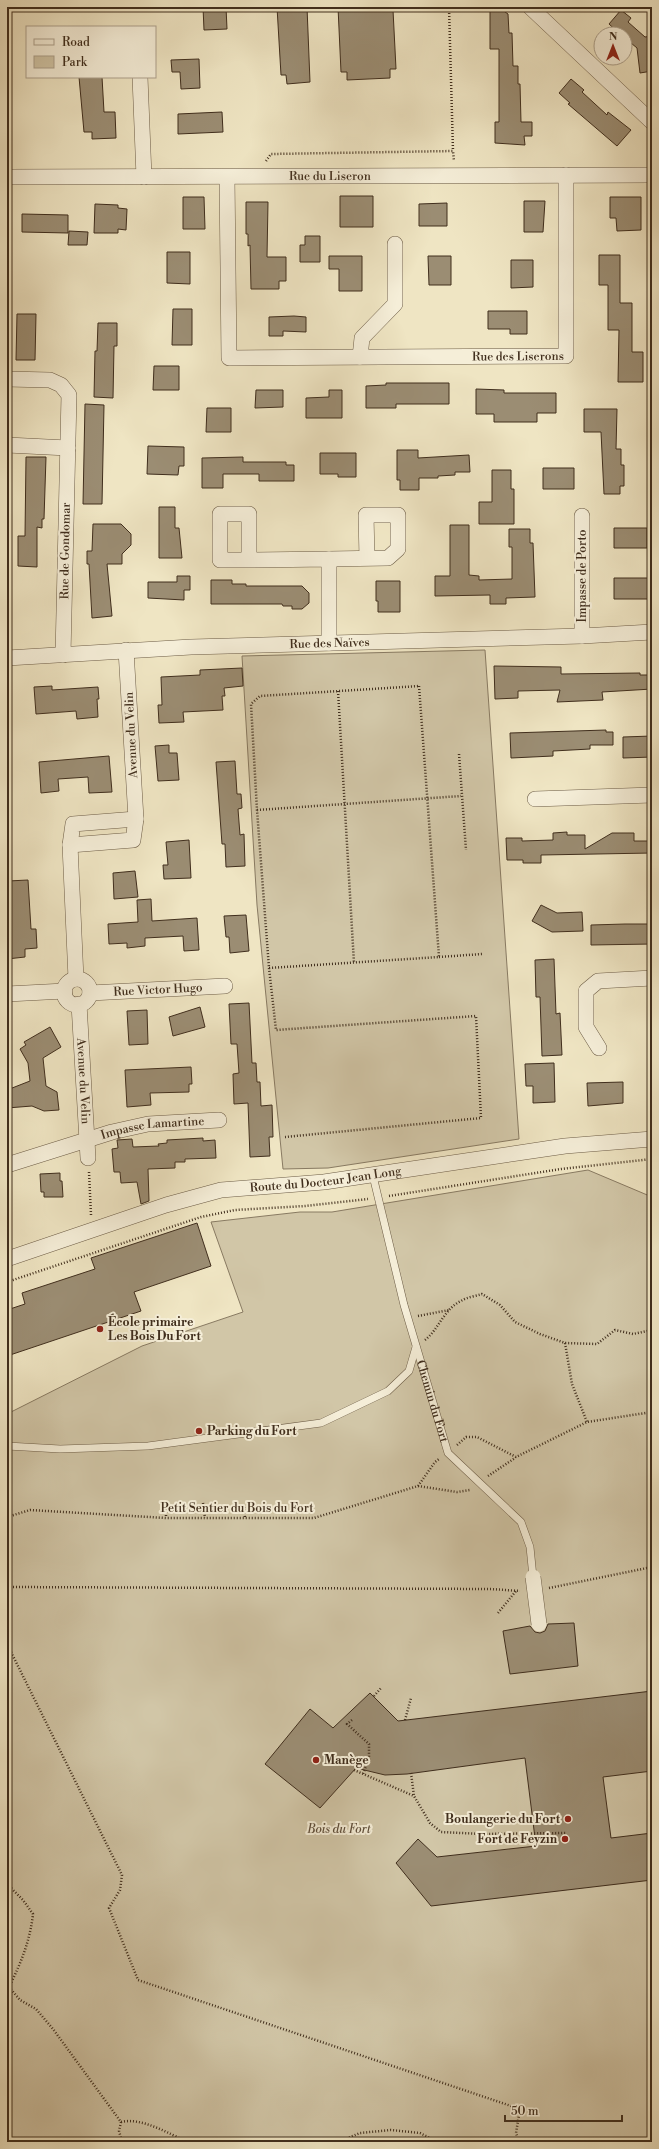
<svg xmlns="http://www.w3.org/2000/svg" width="659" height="2149" viewBox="0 0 659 2149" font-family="'Libre Bodoni',serif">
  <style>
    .green { fill: #d1c6a7; stroke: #887a62 }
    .water { fill: #b4a78b; stroke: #86775f }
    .building { fill: #9b8d73; stroke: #402e1d }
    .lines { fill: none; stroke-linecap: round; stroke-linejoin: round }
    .lane-casing { stroke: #6c5c46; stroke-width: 8 }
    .street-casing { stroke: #6c5c46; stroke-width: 16 }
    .path { stroke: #402e1d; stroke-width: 2.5; stroke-dasharray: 1 2; stroke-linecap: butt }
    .lane { stroke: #f5eed8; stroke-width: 7 }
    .street { stroke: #f5eed8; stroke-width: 15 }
    .street-bridge-casing { stroke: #6c5c46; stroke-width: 16; stroke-linecap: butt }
    .street-bridge { stroke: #f5eed8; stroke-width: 15 }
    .poi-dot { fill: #8f2418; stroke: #f5eed8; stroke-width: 1.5 }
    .labels { text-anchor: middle; stroke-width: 4; stroke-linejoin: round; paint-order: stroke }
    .street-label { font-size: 12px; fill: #402e1d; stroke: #f5eed8 }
    .poi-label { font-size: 12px; font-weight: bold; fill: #402e1d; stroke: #f5eed8; text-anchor: start }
    .park-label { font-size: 12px; font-style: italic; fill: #5d4c39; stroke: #f5eed8 }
  </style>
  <rect width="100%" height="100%" fill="#efe5c3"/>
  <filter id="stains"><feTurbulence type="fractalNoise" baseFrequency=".005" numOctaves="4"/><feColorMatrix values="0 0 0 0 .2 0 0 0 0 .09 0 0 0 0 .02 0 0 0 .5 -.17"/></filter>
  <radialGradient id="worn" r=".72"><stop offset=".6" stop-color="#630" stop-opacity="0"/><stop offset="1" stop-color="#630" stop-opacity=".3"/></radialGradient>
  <path class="green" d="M485 650 519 1139 328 1168 283 1169 257 905 242 656Z
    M588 1170 652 1197V2142H7V1414L142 1346 243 1312 211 1222 300 1212H332Z"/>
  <path class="water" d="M7 1115H9L11 1137H7Z"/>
  <path class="building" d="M203 7H226L227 29 204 30Z
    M277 7H307L310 82 287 84 286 75H281Z
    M338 7H380V10H393L396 69H390V78L347 80V72H341Z
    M490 7H498L508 14 509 33H512L513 66H518V84H520L521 122H532V136H524L525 145 495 143V122H499V49H490Z
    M621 10 631 18 628 22 645 37 652 36V71L640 73 637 48 625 38V34H620L609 24Z
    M199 59 200 88 181 89 180 72H172L171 60Z
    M79 77H102L104 112H115L116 138 92 139V132H84Z
    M571 79 584 90 582 92 607 115 608 112 631 130 617 146 568 104 570 103 559 93Z
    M222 112 223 132 178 134V114Z
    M340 196H373V227H340Z
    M183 197H204L205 229H183Z
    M610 197H641V230L617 231 616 218H610Z
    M524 201H545L543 232H524Z
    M246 202H268L267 257H286V281H279V289H251L250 245 248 246V234H246Z
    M447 203V226H419V204Z
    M95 204 118 205V208L127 209 126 230 118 229V233H94Z
    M22 214 68 215V233L22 232Z
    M69 231 88 232 87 245H68Z
    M305 236H320V262H300V245H305Z
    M167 252H190V284L167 283Z
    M599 255H620V303H632V352H643V382H618L619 330H608V285H599Z
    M329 256H362V291H339V269H329Z
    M428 256H451V285H429Z
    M511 260H533V287L511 288Z
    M173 309H192V345H172Z
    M488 311H527V334H510V329H488Z
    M17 314H36L35 360H16Z
    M294 316 306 317V332L283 331V336H269V317Z
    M98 323H117V346H114L113 398 94 397 95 351H97Z
    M154 366H179V390H153Z
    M386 383H449V404H396V408H366V386L386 385Z
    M476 389 504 390V393H556V413H537V422H494V414H476Z
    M256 390H283V407L255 408Z
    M329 390H342V418H306V398L329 397Z
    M85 404 104 405 102 504H83Z
    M207 408H231V432H206Z
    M584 409H617L616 449H621V465H624V486H620V494H604L601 432H584Z
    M148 446 184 447V466H179L178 475 147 474Z
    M397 450H418V458L469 455 470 472H455V475L438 476V478H419V490H400V480H397Z
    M320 453H356V477H338V474H320Z
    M26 457H46L44 519H42V528L37 527V567L18 566V536H25Z
    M243 457V462H286V465H294V481H259V474H223V488H202V458Z
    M543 468H574V489H543Z
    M492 470H511V489H514V524H479V502H492Z
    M159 507H175V528H179L182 558H159Z
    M93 524H121L131 534V545L122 554V564H107L112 616 92 618 89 564H87V551H92Z
    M450 525H469V575L479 576V580L512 579V547H509V529H530V543H533L535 597 506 598V604H490V595L435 596V576H450Z
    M614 528H647V548H614Z
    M177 576H190V590H184V600L148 598V582H177Z
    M614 578H652V599H614Z
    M211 580H232V584H246V586H302L309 593V603L302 609H292V606H283L282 604H211Z
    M376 581H400V612H378V601H376Z
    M494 666 561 667V674L640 673V675H652V689L602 692 603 700 557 702 560 690 518 691V698L495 699Z
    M242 668 243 686 224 688 225 696H222L223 710 183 712 184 722 159 723 158 705H162L161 677 200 675V670Z
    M52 686V690L98 687 99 699H97L98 717 77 719 76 711 36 714 34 687Z
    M606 730V732H613V745H590V749L553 751V756L511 758 510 733Z
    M652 736V757L623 758V737Z
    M169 745V753H177L179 780 158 781 155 746Z
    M109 756 112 792 89 793 88 777 58 779 59 791 41 793 39 762Z
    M235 761 237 794H241L242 808 238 809 240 835 244 834 245 866 226 867 225 844H222L216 762Z
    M567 832V835H585V849L612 833H634V841H652V853L541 855V863H523V860H507L506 838H522V841L553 840V833Z
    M189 840 191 878 164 879 163 865H168L166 842Z
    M135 871 138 897 114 899 113 873Z
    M28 880 31 929H36L37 948 25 949V957L7 959 8 881Z
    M151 899 152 921 197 918 199 950 184 951 183 936 145 938V946L127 948V943L109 944 108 924 138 922 137 900Z
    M541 905 557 913 582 912 583 931 552 932 532 921Z
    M246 915 249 951 230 953 229 937H226L224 916Z
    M625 924H652V944L591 945V925Z
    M554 959 556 1014 560 1013 562 1055 542 1056 540 997H536L535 960Z
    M249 1003 252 1063H256L257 1082H260L261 1106 272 1105 273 1137H269L270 1156 250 1157 248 1103 234 1104 233 1074 239 1073 237 1044H231L229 1004Z
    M200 1007 205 1027 173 1036 169 1017Z
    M147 1010 148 1044 129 1045 127 1011Z
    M50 1027 61 1047 43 1058 46 1086 57 1092 59 1110 44 1111 32 1106 7 1108V1090L30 1081 28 1063 20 1049 26 1045 24 1042Z
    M554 1063 555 1102 533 1103V1086H526L525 1064Z
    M191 1067 192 1084H189V1092L150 1093 151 1105 127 1107 125 1070Z
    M623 1082V1103L588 1106 587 1083Z
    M203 1138V1141L215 1140 216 1158 185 1159V1162H175V1168L148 1169 149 1201 141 1204 137 1182 121 1183 120 1172H114L112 1149 118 1148 117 1140 132 1139 133 1147 159 1146 158 1144 167 1143V1140Z
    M60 1173V1181H62L63 1197H44V1192H41L40 1174Z
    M197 1223 211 1266 134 1292 141 1311 7 1356V1310L25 1304 22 1293 95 1269 91 1258Z
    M574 1623 578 1666 510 1674 503 1631 530 1626 535 1632 540 1633 545 1631 548 1624Z
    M652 1691V1771L603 1777 611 1838 652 1833V1880L431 1906 396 1863 418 1839 437 1857 536 1846 525 1758 407 1774 385 1775 356 1768 320 1808 265 1764 310 1709 333 1728 370 1693 398 1721Z"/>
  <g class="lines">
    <defs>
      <g id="lane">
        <path id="s1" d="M373 1176 404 1305 448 1453 521 1522 530 1547 533 1577"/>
        <path d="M7 1446 60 1449 148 1446 321 1423 388 1391 409 1371 416 1347"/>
      </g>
      <g id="street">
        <path d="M530 7 652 122"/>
        <path d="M140 77 144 177"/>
        <path id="s2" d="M7 177 652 175"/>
        <path id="s3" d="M227 177 229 358 566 356V175"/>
        <path d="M360 357 362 338 395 304V244"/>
        <path d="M7 379 50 380 61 385 69 395 63 655"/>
        <path d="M7 445 68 448"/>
        <path d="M329 559 388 558 398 549V515H366L367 558"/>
        <path d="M249 560H220V514H249V560L329 559V643"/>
        <path d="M582 636V516"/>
        <path id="s4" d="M7 658 191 647 582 636 652 632"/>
        <path d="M535 799 652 795"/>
        <path d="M70 845 133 840 136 819 126 650"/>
        <path d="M76 979 70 845 73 824 136 819"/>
        <circle cx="77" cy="992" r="13"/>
        <path id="s5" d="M90 993 225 986"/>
        <path d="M7 994 65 991"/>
        <path id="s6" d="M79 1004 88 1158"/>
        <path d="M599 1048 586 1027V991L598 981 652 978"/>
        <path id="s7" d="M7 1165 112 1132 148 1124 219 1120"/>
        <path id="s8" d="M7 1259 166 1205 221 1190 324 1182 565 1146 652 1139"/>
      </g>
    </defs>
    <use href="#lane" class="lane-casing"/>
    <use href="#street" class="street-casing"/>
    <path class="path" d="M449 7 453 151
      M266 161 271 154 453 151 454 161
      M419 686 439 957 269 968 257 810 251 704 260 696Z
      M338 691 354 963
      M459 754 466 850
      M257 810 461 796
      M439 957 482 954
      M269 968 276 1030 476 1016 481 1118 285 1137
      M89 1172 91 1215
      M389 1196 561 1169 652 1159
      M7 1282 201 1217 235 1210 305 1206 368 1199
      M418 1316 449 1310
      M425 1340C439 1329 444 1309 461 1301 467 1297 476 1296 482 1294L500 1305 515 1322 540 1334 565 1343 597 1344 615 1330 633 1334 652 1330
      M565 1343 572 1384 587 1422
      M457 1445 466 1437H477L516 1457 587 1422 652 1412
      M488 1476 515 1458
      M418 1486 457 1492 470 1490
      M203 1503 205 1518
      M166 1506V1518
      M244 1507 245 1518
      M7 1517 30 1510 166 1518H314L418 1486 435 1462 439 1459
      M7 1587 491 1589 520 1591
      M549 1588 652 1567
      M498 1613 516 1591
      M7 1644 122 1875 120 1890 109 1908 138 1980 520 2109 516 2133 519 2142
      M374 1696 381 1688
      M352 1720 347 1724 369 1744V1759L363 1774
      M405 1720 411 1698
      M354 1770 414 1796
      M411 1773 414 1796 430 1823 441 1832 482 1834 566 1833
      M7 1884 23 1900 33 1914C30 1941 21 1963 9 1987L20 2000 36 2009 53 2029 121 2122C142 2117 169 2134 188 2142
      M121 2122 119 2131 122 2142
      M338 2142 360 2133 391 2130 420 2133 438 2142"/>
    <use href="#lane" class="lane"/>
    <use href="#street" class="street"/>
    <defs>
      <path id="street-bridge" d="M533 1577 539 1624"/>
    </defs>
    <use href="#street-bridge" class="street-bridge-casing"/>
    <use href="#street-bridge" class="street-bridge"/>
  </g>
  <g class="poi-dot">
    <circle cx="100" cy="1329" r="4"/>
    <circle cx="199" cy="1431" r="4"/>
    <circle cx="316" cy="1760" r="4"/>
    <circle cx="568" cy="1819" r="4"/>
    <circle cx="565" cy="1839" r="4"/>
  </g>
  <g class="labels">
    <g class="street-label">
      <text dy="4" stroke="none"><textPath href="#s2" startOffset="323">Rue du Liseron</textPath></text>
      <text dy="4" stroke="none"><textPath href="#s3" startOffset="470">Rue des Liserons</textPath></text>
      <text transform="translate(65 551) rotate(-89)" y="4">Rue de Gondomar</text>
      <text transform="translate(582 576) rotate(-90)" y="4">Impasse de Porto</text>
      <text dy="4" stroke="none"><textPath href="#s4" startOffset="323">Rue des Naïves</textPath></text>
      <text transform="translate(131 735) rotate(-93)" y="4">Avenue du Velin</text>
      <text dy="4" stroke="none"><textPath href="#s5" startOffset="68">Rue Victor Hugo</textPath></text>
      <text dy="4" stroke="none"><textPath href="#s6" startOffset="77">Avenue du Velin</textPath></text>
      <text dy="4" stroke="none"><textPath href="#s7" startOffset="151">Impasse Lamartine</textPath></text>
      <text dy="4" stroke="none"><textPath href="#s8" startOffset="330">Route du Docteur Jean Long</textPath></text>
      <text dy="4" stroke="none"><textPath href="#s1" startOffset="233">Chemin du Fort</textPath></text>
      <text x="237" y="1512">Petit Sentier du Bois du Fort</text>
    </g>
    <g class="poi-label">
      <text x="108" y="1326">École primaire<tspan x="108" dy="14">Les Bois Du Fort</tspan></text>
      <text x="207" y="1435">Parking du Fort</text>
      <text x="324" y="1764">Manège</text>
      <text x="560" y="1823" text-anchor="end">Boulangerie du Fort</text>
      <text x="557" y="1843" text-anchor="end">Fort de Feyzin</text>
    </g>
    <g class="park-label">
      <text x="339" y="1833">Bois du Fort</text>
    </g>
  </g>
  <rect width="659" height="2149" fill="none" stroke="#efe5c3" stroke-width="24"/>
  <rect x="8" y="8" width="643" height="2133" fill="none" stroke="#402e1d" stroke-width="2"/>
  <rect x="12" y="12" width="635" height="2125" fill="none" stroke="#402e1d"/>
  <rect x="26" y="26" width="130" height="52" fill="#f5eed8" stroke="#ada18d"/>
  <rect x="34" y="39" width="20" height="6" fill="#f5eed8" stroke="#ada18d"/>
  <text x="62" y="46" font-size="12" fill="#402e1d">Road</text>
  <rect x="34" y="56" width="20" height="12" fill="#d1c6a7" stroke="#ada18d"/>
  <text x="62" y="66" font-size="12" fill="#402e1d">Park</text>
  <g transform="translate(613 46)"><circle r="19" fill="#f5eed8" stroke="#ada18d"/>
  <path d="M0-3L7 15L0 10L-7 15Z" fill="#8f2418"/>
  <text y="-6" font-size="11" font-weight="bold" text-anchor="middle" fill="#402e1d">N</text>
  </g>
  <path d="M505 2115v6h117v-6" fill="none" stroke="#402e1d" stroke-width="2"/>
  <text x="511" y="2115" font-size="12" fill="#402e1d" stroke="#f5eed8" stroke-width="3" paint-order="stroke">50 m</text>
  <rect width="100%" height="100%" filter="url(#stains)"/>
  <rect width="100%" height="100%" fill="url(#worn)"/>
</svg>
